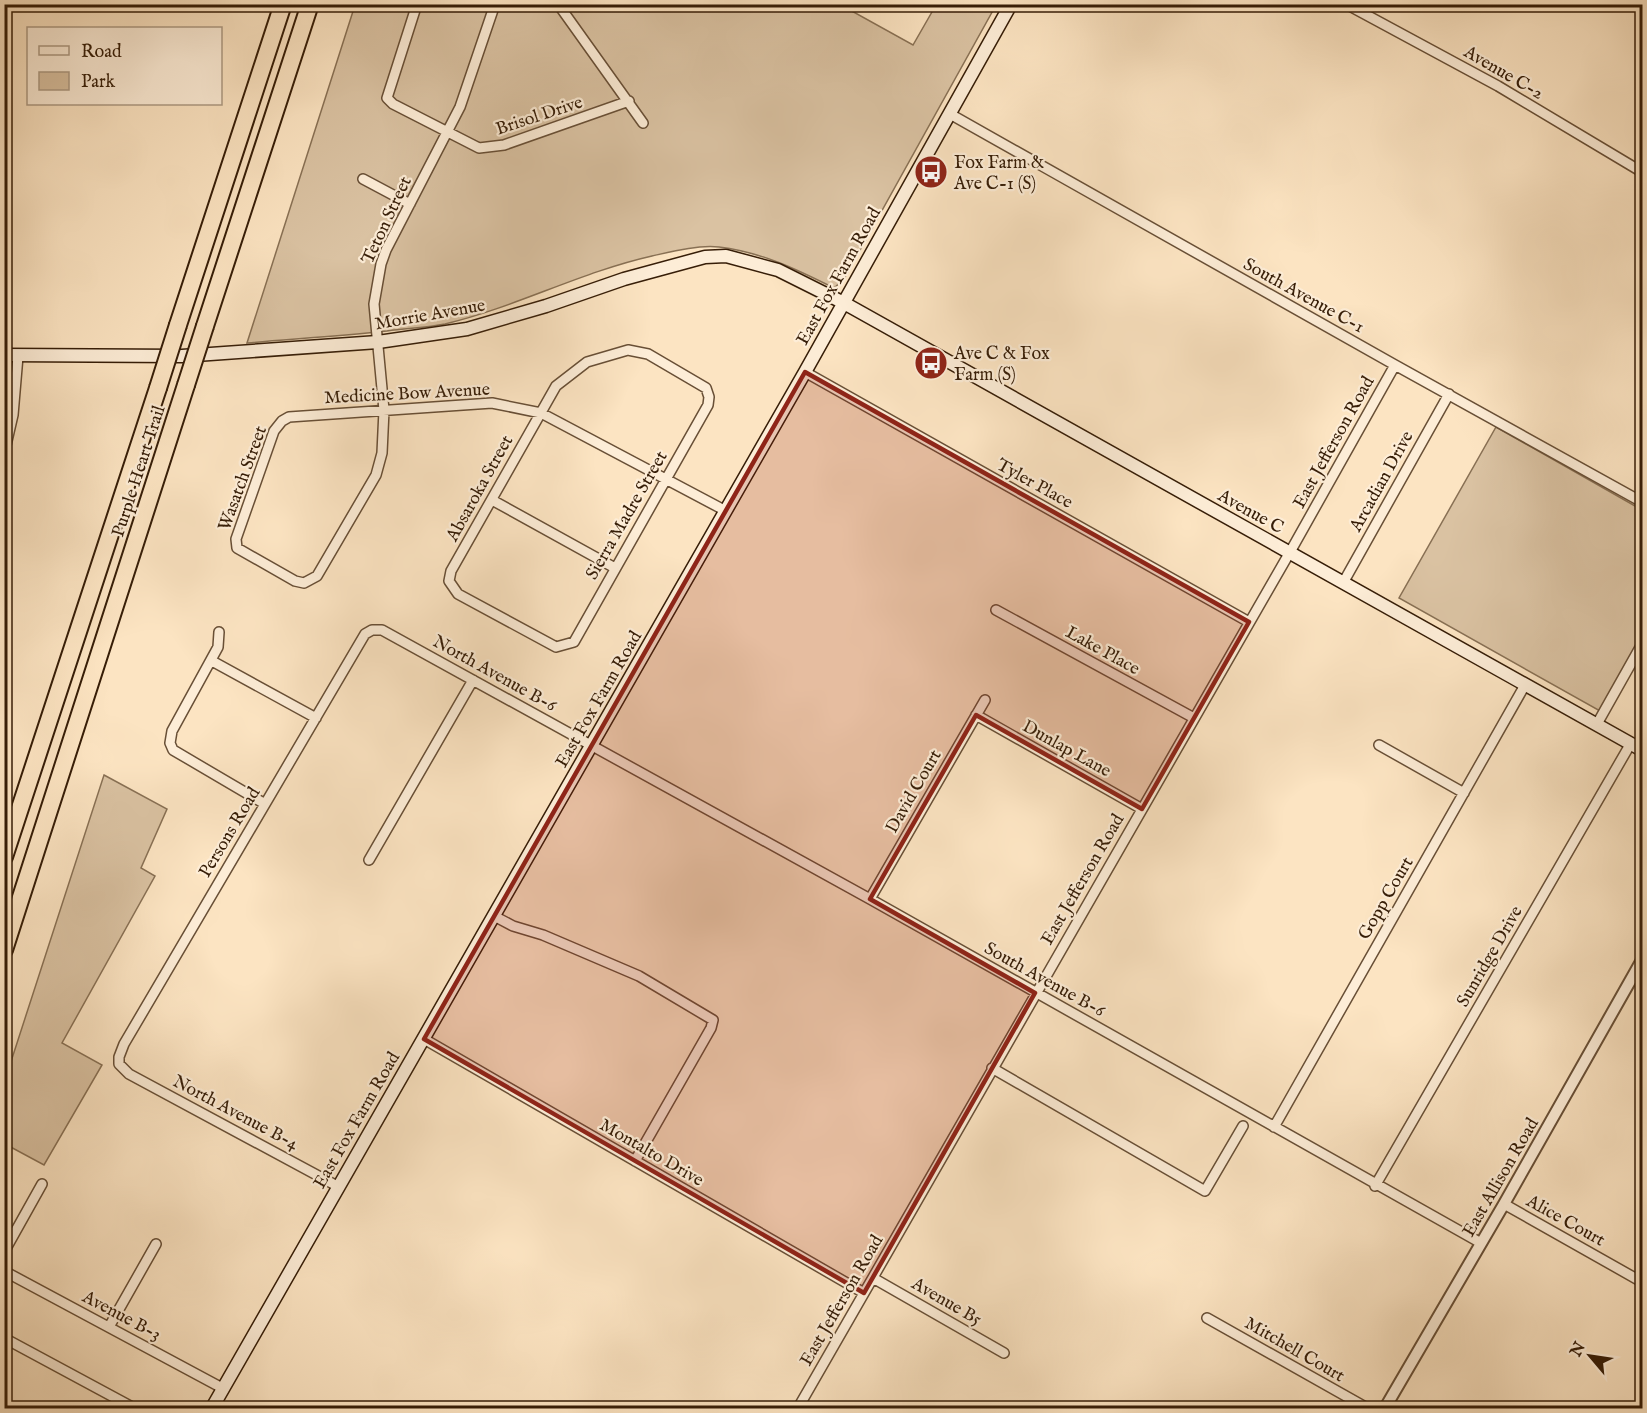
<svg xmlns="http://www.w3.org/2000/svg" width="1647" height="1413" viewBox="0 0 1647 1413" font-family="'IM FELL English',serif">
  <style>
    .green { fill: #dac2a2; stroke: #887054; stroke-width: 1.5 }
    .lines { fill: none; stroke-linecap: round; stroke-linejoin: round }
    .minor-casing { stroke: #684f36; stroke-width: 12 }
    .tertiary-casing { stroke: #684f36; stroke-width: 14 }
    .secondary-casing { stroke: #361d07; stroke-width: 15 }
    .motorway-casing { stroke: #361d07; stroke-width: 20 }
    .minor { stroke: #fdedd7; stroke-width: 9 }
    .tertiary { stroke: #fdedd7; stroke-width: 10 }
    .secondary { stroke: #fdedd7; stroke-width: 12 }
    .motorway { stroke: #fce4c2; stroke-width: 16 }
    .motorway-bridge-casing { stroke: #361d07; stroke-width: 20; stroke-linecap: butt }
    .motorway-bridge { stroke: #fce4c2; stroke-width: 16 }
    .marked { fill: #8f2418; fill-opacity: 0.2; stroke: #8f2418; stroke-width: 4.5; stroke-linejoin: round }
    .labels { text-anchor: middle; stroke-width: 4.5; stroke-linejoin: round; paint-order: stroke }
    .street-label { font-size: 18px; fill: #361d07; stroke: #fdedd7 }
    .poi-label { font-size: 18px; fill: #361d07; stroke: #fdedd7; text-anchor: start }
  </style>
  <rect width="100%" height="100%" fill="#fce4c2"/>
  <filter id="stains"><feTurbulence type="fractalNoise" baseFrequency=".00333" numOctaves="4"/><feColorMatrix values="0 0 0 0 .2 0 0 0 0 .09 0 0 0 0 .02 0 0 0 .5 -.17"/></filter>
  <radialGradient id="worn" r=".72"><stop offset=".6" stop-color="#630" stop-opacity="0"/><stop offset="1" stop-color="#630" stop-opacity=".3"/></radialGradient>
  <path class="green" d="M355 5H841L913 45 936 5H996L844 279 834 288C796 269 761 252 719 247 697 245 674 251 652 256 581 272 516 307 445 324 426 328 406 328 387 331 340 336 293 339 247 343Z
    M1496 427 1642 510V635L1600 711 1399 598Z
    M104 775 167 809 141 868 155 876 62 1043 102 1065 44 1165 5 1144V1080Z"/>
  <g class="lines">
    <defs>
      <path id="minor" d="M417 4 387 98 393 104 479 148 504 145 629 101
        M495 4 460 107 386 250 381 264 374 304 384 410 382 453 376 475 317 576 304 583 295 581 237 548 236 539 274 431 282 421 289 417 492 403 541 413 726 511
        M558 4 643 123
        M1346 4 1498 86 1642 172
        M950 114 1395 365 1642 502
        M363 179 410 204
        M628 350 648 354 706 388 709 397 708 405 574 642 556 647 458 594 449 581 451 571 556 386 587 362Z
        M805 372 1249 622
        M4 454 13 415 18 356
        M492 500 615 568
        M1343 583 1449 394
        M996 610 1194 718
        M219 632 218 647 172 731 170 743 173 750 265 804
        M212 661 316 718
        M976 715 1142 809
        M1597 724 1642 644
        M1379 745 1464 793
        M369 860 473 680
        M870 899 985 700
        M494 916 513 926 543 935 639 976 713 1020 711 1028 635 1161
        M424 1039 864 1293
        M992 1068 1205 1191 1243 1126
        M1274 1127 1525 685
        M1375 1186 1631 743
        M339 1187 129 1074 119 1064V1057L124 1044 365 634 372 630H382L870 899 1481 1243
        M1504 1204 1642 1282
        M4 1252 42 1184
        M4 1271 224 1389
        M873 1278 1004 1353
        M1207 1318 1367 1408
        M109 1327 156 1244
        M4 1338 134 1408
        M798 1408 1294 545 1395 365"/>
      <path id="tertiary" d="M1385 1408 1504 1204 1642 960"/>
      <path id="secondary" d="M4 355 182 356 378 342 467 329 546 306 624 279 705 257 726 256 778 270 844 303 1642 750
        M212 1408 805 372 1011 4"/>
      <path id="motorway" d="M178 325 283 4
        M205 326 310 4
        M4 857 158 388
        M4 950 186 385"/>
    </defs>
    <use href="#minor" class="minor-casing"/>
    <use href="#tertiary" class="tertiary-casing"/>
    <use href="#secondary" class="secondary-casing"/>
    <use href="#motorway" class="motorway-casing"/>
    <use href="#minor" class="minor"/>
    <use href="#tertiary" class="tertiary"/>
    <use href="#secondary" class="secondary"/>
    <use href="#motorway" class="motorway"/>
    <defs>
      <path id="motorway-bridge" d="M186 385 205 326
        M158 388 178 325"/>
    </defs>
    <use href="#motorway-bridge" class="motorway-bridge-casing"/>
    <use href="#motorway-bridge" class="motorway-bridge"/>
  </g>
  <path class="marked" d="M805 372 1249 622 1142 809 976 715 870 899 1035 993 864 1293 424 1039Z"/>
  <defs>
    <symbol id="bus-disc" viewBox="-11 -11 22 22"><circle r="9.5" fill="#8f2418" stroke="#fdedd7"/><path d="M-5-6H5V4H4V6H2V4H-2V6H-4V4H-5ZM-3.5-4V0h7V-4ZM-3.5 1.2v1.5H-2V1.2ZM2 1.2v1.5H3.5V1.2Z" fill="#fff"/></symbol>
  </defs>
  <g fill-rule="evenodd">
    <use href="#bus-disc" x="912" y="153" width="38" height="38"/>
    <use href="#bus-disc" x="912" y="344" width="38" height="38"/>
  </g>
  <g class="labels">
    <g class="street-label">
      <text transform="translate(1504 72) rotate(30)" y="6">Avenue C-2</text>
      <text transform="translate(539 115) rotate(-18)" y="6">Brisol Drive</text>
      <text transform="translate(386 220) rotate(-65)" y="6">Teton Street</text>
      <text transform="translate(838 276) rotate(-61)" y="6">East Fox Farm Road</text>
      <text transform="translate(1304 295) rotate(29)" y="6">South Avenue C-1</text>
      <text transform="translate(430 314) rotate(-10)" y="6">Morrie Avenue</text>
      <text transform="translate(407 393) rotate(-3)" y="6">Medicine Bow Avenue</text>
      <text transform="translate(1333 442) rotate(-61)" y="6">East Jefferson Road</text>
      <text transform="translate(138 471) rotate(-72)" y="6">Purple Heart Trail</text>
      <text transform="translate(242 478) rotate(-70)" y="6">Wasatch Street</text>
      <text transform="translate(1381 481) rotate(-61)" y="6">Arcadian Drive</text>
      <text transform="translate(1035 483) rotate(29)" y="6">Tyler Place</text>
      <text transform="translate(479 488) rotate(-61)" y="6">Absaroka Street</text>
      <text transform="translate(1251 511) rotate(29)" y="6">Avenue C</text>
      <text transform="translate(626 515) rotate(-60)" y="6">Sierra Madre Street</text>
      <text transform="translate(1103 650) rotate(29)" y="6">Lake Place</text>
      <text transform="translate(495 673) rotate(29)" y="6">North Avenue B-6</text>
      <text transform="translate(598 699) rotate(-60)" y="6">East Fox Farm Road</text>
      <text transform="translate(1067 748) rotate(29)" y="6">Dunlap Lane</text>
      <text transform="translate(913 791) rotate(-60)" y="6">David Court</text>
      <text transform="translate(229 832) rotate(-59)" y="6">Persons Road</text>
      <text transform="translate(1082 879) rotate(-60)" y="6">East Jefferson Road</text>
      <text transform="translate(1385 898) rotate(-60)" y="6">Gopp Court</text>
      <text transform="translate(1489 956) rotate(-60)" y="6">Sunridge Drive</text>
      <text transform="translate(1045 979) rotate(29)" y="6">South Avenue B-6</text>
      <text transform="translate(236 1112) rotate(28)" y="6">North Avenue B-4</text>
      <text transform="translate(356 1120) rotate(-60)" y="6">East Fox Farm Road</text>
      <text transform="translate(652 1152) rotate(30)" y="6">Montalto Drive</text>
      <text transform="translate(1500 1177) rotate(-60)" y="6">East Allison Road</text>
      <text transform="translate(1566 1220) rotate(29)" y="6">Alice Court</text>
      <text transform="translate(841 1300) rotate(-60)" y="6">East Jefferson Road</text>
      <text transform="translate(947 1301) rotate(30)" y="6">Avenue B5</text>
      <text transform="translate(122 1315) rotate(28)" y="6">Avenue B-3</text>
      <text transform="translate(1295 1349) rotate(30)" y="6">Mitchell Court</text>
    </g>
    <g class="poi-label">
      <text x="954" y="168">Fox Farm &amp;<tspan x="954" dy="21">Ave C-1 (S)</tspan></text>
      <text x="954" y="359">Ave C &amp; Fox<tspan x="954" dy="21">Farm (S)</tspan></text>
    </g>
  </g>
  <rect width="1647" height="1413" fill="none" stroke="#fce4c2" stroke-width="24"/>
  <rect x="6" y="6" width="1635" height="1401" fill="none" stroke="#361d07" stroke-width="3"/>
  <rect x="12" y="12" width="1623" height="1389" fill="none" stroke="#361d07" stroke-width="1.5"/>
  <rect x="27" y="27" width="195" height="78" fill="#fdedd7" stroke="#ad9a84" stroke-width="1.5"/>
  <rect x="39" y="46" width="30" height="9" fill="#fdedd7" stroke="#ad9a84" stroke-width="1.5"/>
  <text x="81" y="57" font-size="18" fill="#361d07">Road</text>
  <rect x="39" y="72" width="30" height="18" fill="#dac2a2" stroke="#ad9a84" stroke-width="1.5"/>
  <text x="81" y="87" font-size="18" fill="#361d07">Park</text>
  <g transform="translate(1590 1356) rotate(299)" stroke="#fdedd7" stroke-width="4.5" paint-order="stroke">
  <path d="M0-4.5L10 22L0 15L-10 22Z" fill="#361d07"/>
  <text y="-9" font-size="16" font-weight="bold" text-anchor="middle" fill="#361d07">N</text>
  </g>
  <rect width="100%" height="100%" filter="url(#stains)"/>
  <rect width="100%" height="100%" fill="url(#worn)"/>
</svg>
